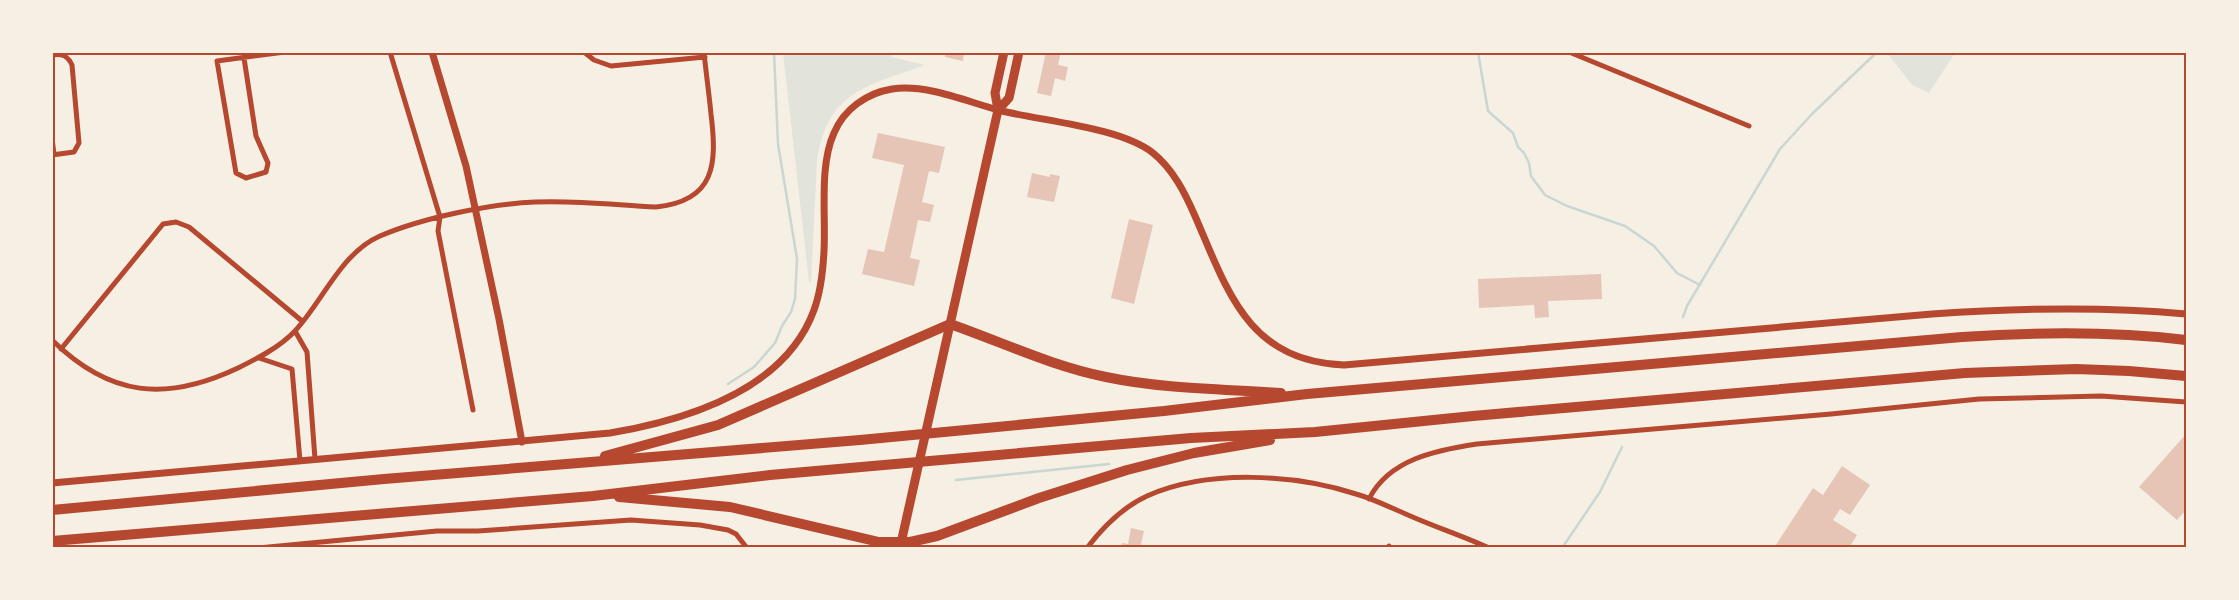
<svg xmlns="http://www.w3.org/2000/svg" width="2239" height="600" viewBox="0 0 2239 600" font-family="Karla,sans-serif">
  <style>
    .green { fill: #e2e4dc }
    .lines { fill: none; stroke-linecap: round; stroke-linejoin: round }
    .stream { stroke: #c9d6d2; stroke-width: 2.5 }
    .building { fill: #e6c5b7 }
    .minor { stroke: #b5482f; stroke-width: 5 }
    .tertiary { stroke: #b5482f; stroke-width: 7 }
    .primary { stroke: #b5482f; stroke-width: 9 }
    .motorway { stroke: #b5482f; stroke-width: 10 }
    .neatline { fill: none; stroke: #b5482f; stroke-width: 2 }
  </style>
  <rect width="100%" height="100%" fill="#f6efe4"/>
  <path class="green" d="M783 53H892L891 57 925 65C868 86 828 90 817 160L811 282H809Z
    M1887 53H1955L1929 93 1912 85Z"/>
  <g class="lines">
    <path class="stream" d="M1478 52 1488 111 1513 133 1518 147 1524 153 1529 163 1531 176 1545 195 1567 206 1625 226 1654 246 1677 273 1700 285
      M1683 317 1687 306 1780 149 1812 114 1877 52
      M728 384 754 367 775 343 782 326 791 312 795 299 797 259 778 144 774 52
      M956 480 1109 464
      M1562 548 1600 492 1622 447"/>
  </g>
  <path class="building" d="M946 52H964L963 61 945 57Z
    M1046 52H1061L1058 65 1068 67 1065 81 1055 78 1051 96 1037 93Z
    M878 133 945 147 939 173 929 171 922 202 934 205 930 222 918 220 910 258 920 260 914 286 862 274 868 249 884 252 904 165 872 158Z
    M1032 173 1050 177V174L1060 176 1054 202 1027 197Z
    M1129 219 1153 225 1134 304 1111 298Z
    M1601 274 1602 299 1548 301 1549 317 1535 318 1534 305 1479 308 1478 279Z
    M2186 434V510L2177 520 2139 487Z
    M1842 466 1870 485 1850 515 1840 509 1833 520 1857 535 1849 548H1774L1813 488 1823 495Z
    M1131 528 1144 531 1140 548H1121L1122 543 1128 544Z"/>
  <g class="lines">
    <path class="minor" d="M390 52 440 217 438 231 473 410
      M584 52 594 60 611 66 705 57
      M1569 52 1749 126
      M52 55C62 53 68 56 72 65L79 143 74 152 52 155
      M244 58 256 136 268 163 266 172 246 178 236 173 217 61 285 52
      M52 138 54 154
      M295 331 307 352 315 459
      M52 340C110 397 166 402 238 368 258 358 280 347 295 331 323 301 341 253 380 236 422 218 489 204 535 202 575 200 616 205 656 207 716 201 717 163 711 114 709 93 706 73 704 52
      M61 349 163 224 176 222 189 227 302 321
      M259 358 292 369 300 461
      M1369 499C1389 459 1437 450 1477 444L1831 414 1979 399 2101 396 2186 402
      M258 548 437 531H478L631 520 700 525 728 530 736 534 747 548
      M1087 548C1103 527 1123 507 1147 496 1208 469 1294 474 1356 494 1374 499 1391 508 1408 515 1435 527 1463 536 1489 548
      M1389 548V546"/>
    <path class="tertiary" d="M432 52 466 166 499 319 522 442
      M52 483 610 433C686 420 785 390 814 310 821 291 823 271 824 251 826 215 819 166 834 133 844 109 867 93 892 89 927 84 965 101 998 110 1041 121 1120 127 1153 153 1173 169 1185 193 1195 216 1228 292 1248 361 1344 365L1932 314C2018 308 2100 306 2186 314"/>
    <path class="primary" d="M998 110 1009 98 1019 52
      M901 543 998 110 995 93 1004 52"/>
    <path class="motorway" d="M605 456 718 425 950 324C1002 342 1051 366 1106 377 1163 389 1223 389 1281 393
      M619 497 730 507 879 542H910L937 536 1039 498 1127 470 1194 453 1270 440
      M52 510 384 479 860 440 1164 411 1307 394 1962 337C2037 332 2112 331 2186 340
      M52 541 593 496 770 475 1191 438 1315 432 1473 416 1965 373 2076 369 2129 371 2186 376"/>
  </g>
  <rect width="2239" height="600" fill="none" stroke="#f6efe4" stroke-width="108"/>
  <rect x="54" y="54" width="2131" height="492" class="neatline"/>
</svg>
